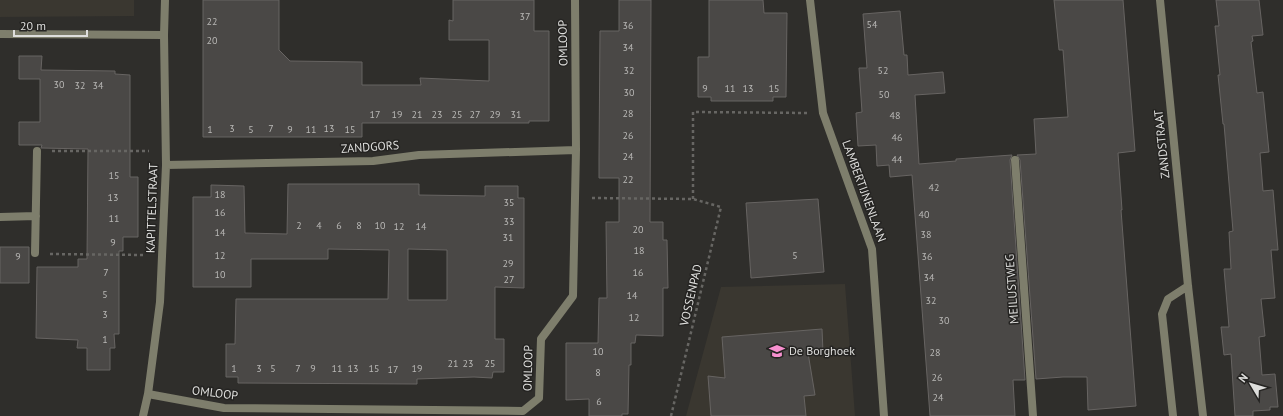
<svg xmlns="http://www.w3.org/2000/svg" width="1283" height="416" viewBox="0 0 1283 416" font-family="'PT Sans',sans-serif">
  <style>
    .built { fill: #3a3730 }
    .building { fill: #4a4846; stroke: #676462; fill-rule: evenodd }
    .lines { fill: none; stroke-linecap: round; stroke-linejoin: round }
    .path { stroke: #676663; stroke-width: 2.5; stroke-dasharray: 3 3; stroke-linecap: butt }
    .minor { stroke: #7e7e6c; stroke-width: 8 }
    .labels { text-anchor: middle; stroke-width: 3; stroke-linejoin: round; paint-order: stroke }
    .number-label { font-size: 10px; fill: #b9b8b6 }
    .street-label { font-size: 12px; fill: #dededc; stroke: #252422 }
    .poi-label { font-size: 12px; fill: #dededc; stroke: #252422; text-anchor: start }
  </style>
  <rect width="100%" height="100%" fill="#2f2e2b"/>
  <path class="built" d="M0 0H134V16L0 17Z
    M845 284 855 416H686L721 287Z"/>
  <path class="building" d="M203 0H279V50L290 61 362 62V85H421L420 78 489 81V40H449V20L453 21V0H534V31H549V121H529V123H362V137H203Z
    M619 0H651L650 222H663V240H667L668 288H663V336L636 335 635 343H631V365H629L628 414H622V416H589V399L566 400V343H598L599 298H607L606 222H619V178H599V158L600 31H619Z
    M709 0H763L764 13H787L786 97H773V101H711V97H698V57H709Z
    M1054 0H1123L1135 151 1118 153 1122 210H1121L1136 406 1088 410 1087 377H1063L1036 379 1020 160 1017 155 1036 154 1034 119 1068 117 1063 50H1059Z
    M1216 0H1259L1263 35 1252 36 1253 41 1251 42 1257 93 1263 92 1269 152 1260 153 1263 191 1273 190 1278 250H1271L1275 298 1261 299 1265 336 1259 337 1262 375 1275 374 1278 407H1270V410L1253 411V416H1235L1231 354 1224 355 1221 327H1229L1224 269H1231L1229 232 1233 231 1224 124H1223L1218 75H1220L1215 26H1219Z
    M900 11 904 55H907L908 75 943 72 945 93 915 95 919 164 956 161V159L1012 155 1010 160 1025 380H1013L1015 416H930L912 175 890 177 889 165 877 166 876 145 858 146 856 113 862 112 859 68H867L863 14Z
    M19 56H42L41 70 115 71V74L130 75V177H138V237H123V251H119V334H114L115 348H110V370H87V348H77L78 340 36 338 37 267H78V259H87L88 149 41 148 42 145H19V122H40V79H19Z
    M288 184H419V195L485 196V186H518V198H524V288L495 287V339H504V372H493L492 378 474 377 417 379V384L238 383V377H226V344H235L236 299H388L389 250 328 249V259H251V287H193V197H211V185L244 186 245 233 287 234ZM408 249 447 250V300H408Z
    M818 199 824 272 751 278 746 203Z
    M0 247H29V283H0Z
    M822 329 823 352 808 353 815 395 804 396 806 416H711L708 376 725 378 722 337Z"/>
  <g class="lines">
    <path class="path" d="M52 151H149
      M592 198 693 199 721 207 671 416
      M693 199V112L807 113
      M50 254 145 255"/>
    <path class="minor" d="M810 0 823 113 872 249 884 416
      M1160 0 1188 286 1203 416
      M0 34 164 35
      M1015 160 1033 416
      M166 165 373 161 419 155 576 150
      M0 217 36 216
      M35 253 37 151
      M148 394 224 408 523 411 539 398 541 339 573 296 576 150 575 0
      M143 416 148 394 160 302 166 165 164 35 165 0
      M1173 416 1162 314 1168 299 1188 286"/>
  </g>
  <defs>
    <symbol id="school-bare" viewBox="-9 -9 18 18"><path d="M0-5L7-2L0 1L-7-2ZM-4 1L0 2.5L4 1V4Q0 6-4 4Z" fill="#f790cf" stroke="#252422" stroke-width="2.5" paint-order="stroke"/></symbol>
  </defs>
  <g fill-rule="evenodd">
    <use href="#school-bare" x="766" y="340" width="22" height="22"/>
  </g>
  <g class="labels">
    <g class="number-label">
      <text x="525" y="20">37</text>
      <text x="212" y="25">22</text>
      <text x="872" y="28">54</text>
      <text x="628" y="29">36</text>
      <text x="212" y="44">20</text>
      <text x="628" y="51">34</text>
      <text x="629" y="74">32</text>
      <text x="883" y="74">52</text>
      <text x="59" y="88">30</text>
      <text x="80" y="89">32</text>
      <text x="98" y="89">34</text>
      <text x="705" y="92">9</text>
      <text x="730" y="92">11</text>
      <text x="748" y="92">13</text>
      <text x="774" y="92">15</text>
      <text x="629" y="96">30</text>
      <text x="884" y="98">50</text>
      <text x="628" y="117">28</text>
      <text x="375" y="118">17</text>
      <text x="397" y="118">19</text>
      <text x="417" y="118">21</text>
      <text x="437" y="118">23</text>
      <text x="457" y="118">25</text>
      <text x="475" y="118">27</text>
      <text x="495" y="118">29</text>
      <text x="516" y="118">31</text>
      <text x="895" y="119">48</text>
      <text x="232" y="132">3</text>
      <text x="271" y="132">7</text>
      <text x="329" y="132">13</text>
      <text x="210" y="133">1</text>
      <text x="251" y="133">5</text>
      <text x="290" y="133">9</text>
      <text x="311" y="133">11</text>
      <text x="350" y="133">15</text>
      <text x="628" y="139">26</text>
      <text x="897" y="141">46</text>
      <text x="628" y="160">24</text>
      <text x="897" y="163">44</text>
      <text x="114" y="179">15</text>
      <text x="628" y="183">22</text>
      <text x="934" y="191">42</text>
      <text x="220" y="198">18</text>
      <text x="113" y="201">13</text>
      <text x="509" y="206">35</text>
      <text x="220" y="216">16</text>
      <text x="924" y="218">40</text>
      <text x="114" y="222">11</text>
      <text x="509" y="225">33</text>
      <text x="299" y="229">2</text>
      <text x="319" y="229">4</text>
      <text x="339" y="229">6</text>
      <text x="359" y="229">8</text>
      <text x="380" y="229">10</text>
      <text x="399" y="230">12</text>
      <text x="421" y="230">14</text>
      <text x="638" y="233">20</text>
      <text x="220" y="236">14</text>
      <text x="926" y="238">38</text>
      <text x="508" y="241">31</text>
      <text x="113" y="246">9</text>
      <text x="639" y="254">18</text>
      <text x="220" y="259">12</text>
      <text x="795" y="259">5</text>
      <text x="18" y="260">9</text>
      <text x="927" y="260">36</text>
      <text x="508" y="267">29</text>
      <text x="106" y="276">7</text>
      <text x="638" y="276">16</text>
      <text x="220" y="278">10</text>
      <text x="929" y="281">34</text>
      <text x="509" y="283">27</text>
      <text x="105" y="298">5</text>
      <text x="632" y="299">14</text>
      <text x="931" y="304">32</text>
      <text x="105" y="318">3</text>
      <text x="634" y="321">12</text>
      <text x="944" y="324">30</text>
      <text x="105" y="343">1</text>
      <text x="598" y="355">10</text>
      <text x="935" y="356">28</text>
      <text x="453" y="367">21</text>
      <text x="468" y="367">23</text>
      <text x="490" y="367">25</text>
      <text x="234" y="372">1</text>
      <text x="259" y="372">3</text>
      <text x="273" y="372">5</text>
      <text x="298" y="372">7</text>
      <text x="313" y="372">9</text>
      <text x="337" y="372">11</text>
      <text x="353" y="372">13</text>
      <text x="374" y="372">15</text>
      <text x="417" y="372">19</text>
      <text x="393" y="373">17</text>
      <text x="598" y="376">8</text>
      <text x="937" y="381">26</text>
      <text x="938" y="401">24</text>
      <text x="599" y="405">6</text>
    </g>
    <g class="street-label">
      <text transform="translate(563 43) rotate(-91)" y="4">OMLOOP</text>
      <text transform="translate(1162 144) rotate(-96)" y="4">ZANDSTRAAT</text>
      <text transform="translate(370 147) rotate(-4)" y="4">ZANDGORS</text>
      <text transform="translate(864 191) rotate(70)" y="4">LAMBERTIJNENLAAN</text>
      <text transform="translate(152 208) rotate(-88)" y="4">KAPITTELSTRAAT</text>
      <text transform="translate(1012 289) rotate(-94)" y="4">MEILUSTWEG</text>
      <text transform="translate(691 295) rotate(-77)" y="4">VOSSENPAD</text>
      <text transform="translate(528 368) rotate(-89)" y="4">OMLOOP</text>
      <text transform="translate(215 393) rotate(7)" y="4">OMLOOP</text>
    </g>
    <g class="poi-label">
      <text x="789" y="355">De Borghoek</text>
    </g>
  </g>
  <g transform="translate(1251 384) rotate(308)" stroke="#252422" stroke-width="3" paint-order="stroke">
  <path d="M0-3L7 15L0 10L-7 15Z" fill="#dededc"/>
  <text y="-6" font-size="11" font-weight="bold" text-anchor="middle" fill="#dededc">N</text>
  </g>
  <path d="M14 30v6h73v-6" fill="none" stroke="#dededc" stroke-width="2"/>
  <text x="20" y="30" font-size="12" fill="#dededc" stroke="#252422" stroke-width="3" paint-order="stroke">20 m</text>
</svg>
